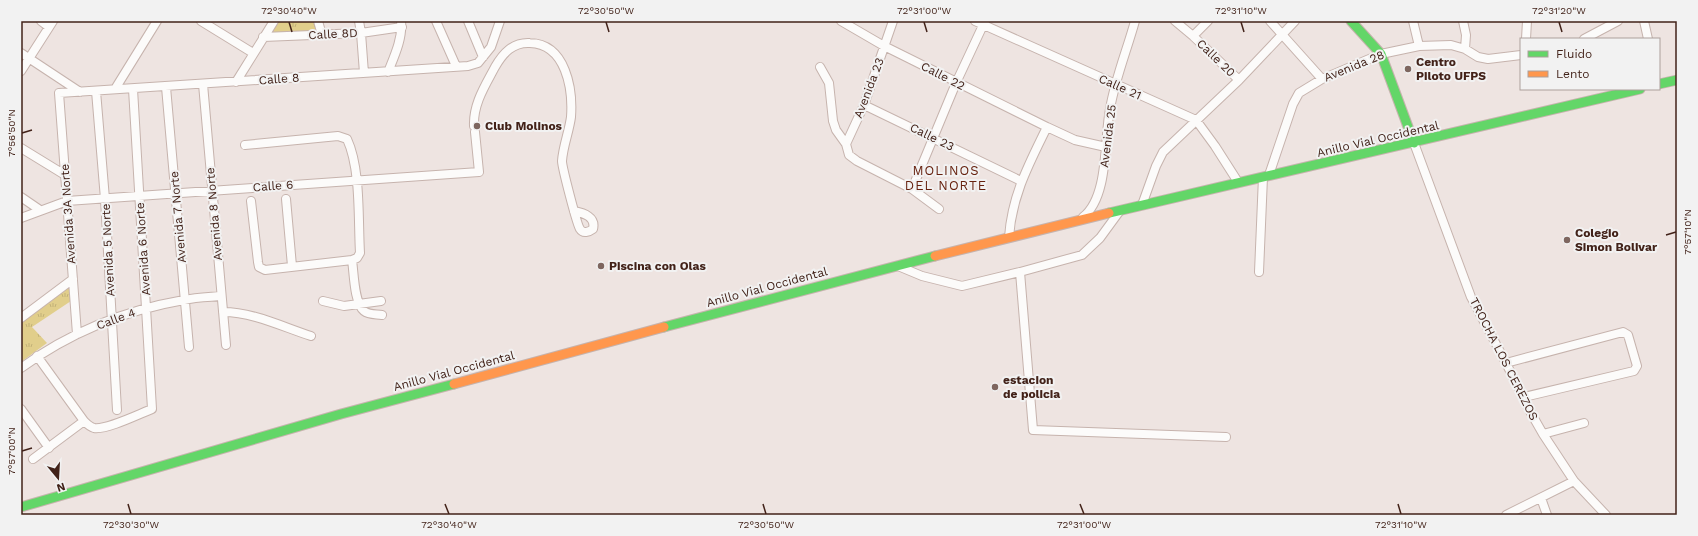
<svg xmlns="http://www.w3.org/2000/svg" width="1698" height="536" viewBox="0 0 1698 536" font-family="'Work Sans',sans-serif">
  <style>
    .park { fill: url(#park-tufts) }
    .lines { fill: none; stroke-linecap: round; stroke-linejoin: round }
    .street-casing { stroke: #c6b3ad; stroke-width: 10 }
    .fast-casing { stroke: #c6b3ad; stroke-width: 11 }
    .slow-casing { stroke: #c6b3ad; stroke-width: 11 }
    .street { stroke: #fcfbfa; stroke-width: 8 }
    .fast { stroke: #63d668; stroke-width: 9 }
    .slow { stroke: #ff974d; stroke-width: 9 }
    .ticks { fill: none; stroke: #422219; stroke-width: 1.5 }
    .poi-dot { fill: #7e665f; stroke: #f2f2f2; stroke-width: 1.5 }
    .labels { text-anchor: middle; stroke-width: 4; stroke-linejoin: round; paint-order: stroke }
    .street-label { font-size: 12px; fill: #422219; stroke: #f2f2f2 }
    .poi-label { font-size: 12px; font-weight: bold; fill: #422219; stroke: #f2f2f2; text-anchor: start }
    .neighbourhood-label { font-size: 13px; letter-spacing: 1px; fill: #67220f; stroke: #f2f2f2 }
    .neatline { fill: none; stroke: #422219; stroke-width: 1.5 }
    .ticks-label { font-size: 10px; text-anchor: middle; fill: #422219 }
  </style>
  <defs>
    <pattern id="park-tufts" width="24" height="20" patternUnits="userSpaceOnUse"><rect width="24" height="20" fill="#e1ce8b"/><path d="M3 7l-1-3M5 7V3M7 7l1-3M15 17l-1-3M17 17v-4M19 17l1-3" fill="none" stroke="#c2b177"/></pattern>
  </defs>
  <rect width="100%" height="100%" fill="#eee4e1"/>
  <path class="park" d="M277 21H315L318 32 270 33Z
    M69 286 71 301 32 327 47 343 21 362V322Z"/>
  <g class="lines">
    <defs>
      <path id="street" d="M41 21 49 27
        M201 21 253 53
        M318 21 322 35
        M359 21 361 33 364 73
        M436 21 456 66
        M468 21 483 57
        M841 21 884 46 1047 127 1075 140 1106 147
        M893 21 864 105 846 144 849 155 857 161 912 189 939 209
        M975 21 1196 120 1215 146 1238 182
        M1175 21 1193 36 1239 80
        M1270 21 1322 79
        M1413 21 1419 46
        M1463 21 1466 35 1465 49
        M1644 21 1648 39
        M1193 36 1208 21
        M263 37 361 33 402 27
        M1526 39 1527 21
        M1584 39 1618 21
        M21 53 80 92
        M820 67 829 83 833 121 836 130 846 144
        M21 71 53 21
        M388 72C394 57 403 38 401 21
        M236 82 274 21
        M203 84 226 345
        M166 87 189 347
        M115 89 157 21
        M96 91 105 199 117 410
        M864 105 1021 181
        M474 126C473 104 485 86 495 67 503 53 513 42 530 43 566 44 573 89 571 117 569 132 563 146 562 161 562 167 577 225 580 229 583 234 589 232 593 229 596 217 584 213 574 211
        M1414 143 1471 297 1506 363 1531 413 1543 434 1574 481 1606 515
        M245 145 338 136 347 139C361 169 358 219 360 253L357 258 352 260 265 270 259 267 258 262 251 201
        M21 148 65 175
        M1269 175 1293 104 1299 93 1322 79 1381 54 1419 46 1451 45 1465 49 1478 57 1488 59 1521 55
        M912 189 956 83 985 21
        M21 197 40 210
        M286 199 292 266
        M1142 205 1156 166 1163 152 1239 80 1295 21
        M1083 217C1109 197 1104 139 1110 109 1115 79 1127 50 1135 21
        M21 218 67 201 479 172 475 132
        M1009 237C1012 195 1029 164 1047 127
        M352 260C354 273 354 303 364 311 369 315 376 314 382 315
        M898 266 922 276 962 286 1020 272 1082 255 1100 238 1119 212
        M1020 272 1033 430 1226 437
        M1259 272 1263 177
        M323 301 344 306 381 301
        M223 312C253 312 283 327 311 336
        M21 318 73 279
        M77 334 59 93 468 66 478 63 491 47 500 21
        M37 356 84 421C87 424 90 427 94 428 107 430 139 414 152 409L133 89
        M1506 363 1623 332 1628 335 1637 366 1634 371 1524 397
        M21 368C69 333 126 310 184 300 196 297 209 297 221 296
        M21 409 49 448
        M1543 434 1584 423
        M33 459 84 421
        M1541 498 1547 515
        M1506 515 1574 481"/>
      <path id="fast" d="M1351 21 1381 54 1414 143
        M1659 84 1677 80
        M1109 213 1640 89
        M664 327 935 256
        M21 507 341 414 454 384"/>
      <path id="slow" d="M935 256 1109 213
        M454 384 664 327"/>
    </defs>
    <use href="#street" class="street-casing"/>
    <use href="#fast" class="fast-casing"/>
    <use href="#slow" class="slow-casing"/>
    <use href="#street" class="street"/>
    <use href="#fast" class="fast"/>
    <use href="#slow" class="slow"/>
  </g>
  <path class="ticks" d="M289 22 292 32M606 22 609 32M924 22 927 32M1241 22 1244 32M1559 22 1562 32M22 133 32 130M1666 235 1676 232M22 451 32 448M128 504 131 514M445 504 449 514M763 504 766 514M1080 504 1084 514M1398 504 1401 514"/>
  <g class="poi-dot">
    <circle cx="1408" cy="69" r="4"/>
    <circle cx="477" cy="126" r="4"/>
    <circle cx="1567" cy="240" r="4"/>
    <circle cx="601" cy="266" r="4"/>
    <circle cx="995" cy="387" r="4"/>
  </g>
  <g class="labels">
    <g class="street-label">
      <text transform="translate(333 34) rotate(-3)" y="4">Calle 8D</text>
      <text transform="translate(1216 58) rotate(44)" y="4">Calle 20</text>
      <text transform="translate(1354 66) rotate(-22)" y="4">Avenida 28</text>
      <text transform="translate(943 76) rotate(27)" y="4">Calle 22</text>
      <text transform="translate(279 79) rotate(-4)" y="4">Calle 8</text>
      <text transform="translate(1120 87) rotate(24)" y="4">Calle 21</text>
      <text transform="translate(869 88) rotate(-69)" y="4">Avenida 23</text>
      <text transform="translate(1108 136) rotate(-83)" y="4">Avenida 25</text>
      <text transform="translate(932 137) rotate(26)" y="4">Calle 23</text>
      <text transform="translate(1378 139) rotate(-13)" y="4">Anillo Vial Occidental</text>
      <text transform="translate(273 186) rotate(-4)" y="4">Calle 6</text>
      <text transform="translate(68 214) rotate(-94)" y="4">Avenida 3A Norte</text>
      <text transform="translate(214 214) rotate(-95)" y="4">Avenida 8 Norte</text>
      <text transform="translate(178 217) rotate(-95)" y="4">Avenida 7 Norte</text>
      <text transform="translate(143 249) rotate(-94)" y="4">Avenida 6 Norte</text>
      <text transform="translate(108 250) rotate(-93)" y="4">Avenida 5 Norte</text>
      <text transform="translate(767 287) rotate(-15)" y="4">Anillo Vial Occidental</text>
      <text transform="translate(116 319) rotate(-20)" y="4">Calle 4</text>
      <text transform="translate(1504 359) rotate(63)" y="4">TROCHA LOS CEREZOS</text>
      <text transform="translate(454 371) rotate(-15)" y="4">Anillo Vial Occidental</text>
    </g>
    <g class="poi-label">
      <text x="1416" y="66">Centro<tspan x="1416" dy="14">Piloto UFPS</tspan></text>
      <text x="485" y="130">Club Molinos</text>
      <text x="1575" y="237">Colegio<tspan x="1575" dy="14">Simon Bolivar</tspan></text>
      <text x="609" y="270">Piscina con Olas</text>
      <text x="1003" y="384">estacion<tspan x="1003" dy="14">de policia</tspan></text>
    </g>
    <g class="neighbourhood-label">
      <text x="946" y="175">MOLINOS<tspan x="946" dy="15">DEL NORTE</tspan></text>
    </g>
  </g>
  <rect width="1698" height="536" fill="none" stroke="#f2f2f2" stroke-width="44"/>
  <rect x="1520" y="38" width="140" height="52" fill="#f2f2f2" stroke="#ac9f9b"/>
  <rect x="1528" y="51" width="20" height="6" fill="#63d668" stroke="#ac9f9b"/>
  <text x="1556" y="58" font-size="12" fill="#422219">Fluido</text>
  <rect x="1528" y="71" width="20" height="6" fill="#ff974d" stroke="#ac9f9b"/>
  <text x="1556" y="78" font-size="12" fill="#422219">Lento</text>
  <g transform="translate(58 478) rotate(162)" stroke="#f2f2f2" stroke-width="3" paint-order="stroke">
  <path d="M0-3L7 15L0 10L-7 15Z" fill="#422219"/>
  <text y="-6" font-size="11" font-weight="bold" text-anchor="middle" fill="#422219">N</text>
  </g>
  <rect x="22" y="22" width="1654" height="492" class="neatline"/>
  <g class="ticks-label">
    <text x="289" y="14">72°30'40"W</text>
    <text x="606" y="14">72°30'50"W</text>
    <text x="924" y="14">72°31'00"W</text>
    <text x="1241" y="14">72°31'10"W</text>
    <text x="1559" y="14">72°31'20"W</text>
    <text transform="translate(11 133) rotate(-90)" y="4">7°56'50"N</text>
    <text transform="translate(1687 232) rotate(-90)" y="4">7°57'10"N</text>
    <text transform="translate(11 451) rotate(-90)" y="4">7°57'00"N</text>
    <text x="131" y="528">72°30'30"W</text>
    <text x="449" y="528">72°30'40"W</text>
    <text x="766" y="528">72°30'50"W</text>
    <text x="1084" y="528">72°31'00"W</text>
    <text x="1401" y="528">72°31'10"W</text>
  </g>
</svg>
